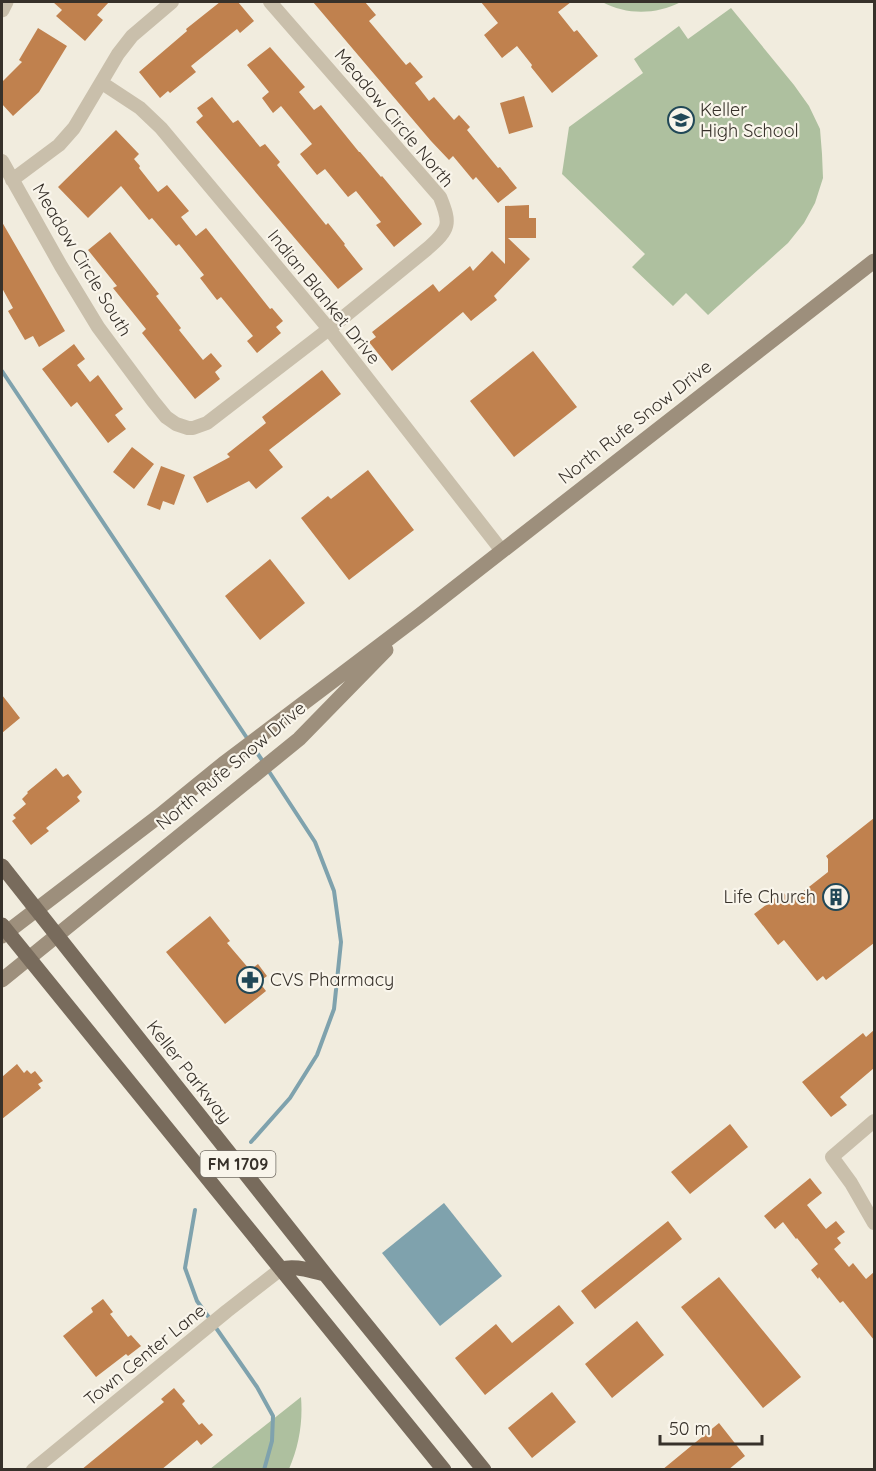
<svg xmlns="http://www.w3.org/2000/svg" width="876" height="1471" viewBox="0 0 876 1471" font-family="Quicksand,sans-serif">
  <style>
    .green { fill: #aec09f }
    .water { fill: #7fa2ad }
    .lines { fill: none; stroke-linecap: round; stroke-linejoin: round }
    .stream { stroke: #7fa2ad; stroke-width: 4 }
    .building { fill: #c0814e }
    .minor { stroke: #c9bfab; stroke-width: 14 }
    .tertiary { stroke: #c9bfab; stroke-width: 15 }
    .secondary { stroke: #9d8f7c; stroke-width: 15 }
    .primary { stroke: #786b5c; stroke-width: 15 }
    .labels { text-anchor: middle; stroke-width: 4.5; stroke-linejoin: round; paint-order: stroke }
    .shield { fill: #f9f5eb; stroke: #716c64; stroke-width: 1.5 }
    .shield-label { font-size: 16px; font-weight: bold; fill: #37312a }
    .poi-label { font-size: 18px; fill: #37312a; stroke: #f9f5eb; text-anchor: start }
    .street-label { font-size: 18px; fill: #37312a; stroke: #f9f5eb }
  </style>
  <rect width="100%" height="100%" fill="#f1ecde"/>
  <path class="green" d="M602 2H681C655 15 627 15 602 2Z
    M731 8 794 85 809 106 820 129 822 154 823 178 815 203 804 223 788 243 708 315 686 293 673 306 632 267 645 254 562 174 569 127 643 73 634 59 679 26 688 39Z
    M301 1397C303 1422 299 1446 289 1469H210Z"/>
  <path class="water" d="M444 1203 502 1276 440 1326 382 1253Z"/>
  <g class="lines">
    <path class="stream" d="M2 371 249 741
      M253 747 264 763
      M251 1142 290 1098 317 1055 334 1009 341 942 334 891 315 842 268 770
      M195 1210 185 1268 197 1301 210 1319
      M214 1325 257 1387 273 1416 272 1441 264 1470"/>
  </g>
  <path class="building" d="M53 2H109L97 15 103 20 85 41 56 16 62 10Z
    M220 2H238L254 21 240 33 237 29 191 66 196 72 170 93 168 91 160 98 139 72 187 31 186 29Z
    M313 2H365L376 15 369 21 406 65 410 62 423 77 415 83 429 101 434 97 454 120 459 115 470 127 467 130 498 168 500 167 517 188 498 203 476 177 473 180 453 156 449 160 431 141Z
    M481 2H571L558 12 574 32 577 30 598 56 552 93 531 67 532 65 517 46 502 58 484 35 498 23Z
    M38 28 67 46 39 92 13 116 2 104V82L22 62 19 60Z
    M270 47 305 87 299 92 314 110 321 105 359 152H360L381 177 382 176 422 224 394 247 376 225 381 222 356 191 348 197 325 169 317 175 300 154 312 144 281 106 273 113 262 98 269 92 247 65Z
    M524 96 533 127 509 134 500 103Z
    M212 97 233 123 238 120 260 147 265 144 280 162 277 165 326 225 328 223 345 244 344 245 363 269 338 289 196 122 203 116 197 108Z
    M116 130 139 154 134 159 140 166 139 168 158 192 167 185 189 211 181 217 196 236 206 228 270 309 272 308 283 321 276 327 281 333 257 353 247 341 253 336 221 297 217 300 200 278 204 275 179 244 176 246 152 218 149 220 121 186 88 218 58 187Z
    M529 205V218H536V238H508L530 259 494 296 497 300 471 321 463 312 392 371 369 342 376 337 372 332 433 284 439 292 470 266 473 271 492 251 505 264V206Z
    M2 222 65 331 39 347 33 336 25 340 8 311 13 308 2 288Z
    M110 232 159 294 156 296 181 328 179 330 203 360 211 353 222 366 215 372 220 379 195 399 142 333 146 329 113 288 117 286 88 250Z
    M74 344 85 359 77 365 90 382 98 375 123 409 115 415 126 429 108 443 77 402 71 407 42 369Z
    M533 351 577 407 514 457 470 401Z
    M322 370 341 394 269 450 283 467 256 489 249 481 207 503 193 477 230 457 227 454 266 423 262 417Z
    M132 447 154 464 134 489 113 472Z
    M161 466 185 475 174 505 163 501 160 510 147 505Z
    M368 470 414 530 349 580 301 518 328 496 331 499Z
    M270 559 305 603 260 640 225 596Z
    M2 695 20 718 2 733Z
    M56 768 63 777 68 774 82 792 77 797 80 801 46 828 49 831 31 845 12 821 16 818 13 815 26 804 22 799 28 793 27 792Z
    M874 818V943L826 980 823 976 817 981 784 940 778 945 754 914 783 892 791 901 828 872V859L826 856Z
    M210 916 230 941 227 943 250 970 258 964 267 976 259 982 266 991 225 1024 166 952Z
    M874 1030V1068L840 1097 847 1105 831 1117 802 1082 863 1033 866 1037Z
    M17 1064 24 1073 27 1070 31 1074 35 1071 43 1081 38 1084 41 1088 2 1119V1077Z
    M730 1124 748 1147 690 1194 671 1172Z
    M810 1178 822 1193 807 1205 826 1229 836 1221 845 1232 837 1238 841 1243 834 1249 849 1267 853 1263 866 1279 874 1272V1340L843 1301 840 1303 819 1277 818 1279 811 1270 818 1264 797 1238 796 1239 783 1222 775 1229 764 1216Z
    M668 1221 682 1239 595 1309 581 1291Z
    M719 1277 801 1377 763 1408 681 1307Z
    M103 1299 113 1312 110 1314 128 1337 131 1335 141 1346 128 1356 126 1354 96 1377 63 1336 93 1312 91 1308Z
    M559 1305 574 1323 485 1395 455 1358 496 1324 512 1343Z
    M637 1321 664 1355 612 1398 585 1364Z
    M174 1388 185 1401 182 1404 199 1425 202 1423 213 1435 201 1445 197 1440 161 1470H81L164 1402 161 1399Z
    M552 1392 576 1422 532 1458 508 1428Z
    M719 1423 745 1456 728 1470H662Z"/>
  <g class="lines">
    <path class="minor" d="M102 83 140 108 161 128 329 329 502 551
      M2 161 61 266 98 327 153 401 166 417 176 424 188 428H193L207 423 329 329 427 249C450 229 451 224 440 197L270 2
      M12 180 59 145 74 128 118 54 132 36 172 2
      M874 1121 832 1157 851 1183 874 1223
      M33 1470 227 1311 281 1269"/>
    <path class="tertiary" d="M2 10 6 2"/>
    <path class="secondary" d="M2 936 159 816 223 764 420 615 874 261
      M2 980 299 739 386 650"/>
    <path class="primary" d="M2 866 325 1274 484 1470
      M2 925 444 1470
      M281 1269C296 1265 310 1271 325 1274"/>
  </g>
  <defs>
    <symbol id="school-ring" viewBox="-11 -11 22 22"><circle r="9.5" fill="#f9f5eb" stroke="#214857" stroke-width="1.5"/><path d="M0-5L7-2L0 1L-7-2ZM-4 1L0 2.5L4 1V4Q0 6-4 4Z" fill="#214857"/></symbol>
    <symbol id="building-ring" viewBox="-11 -11 22 22"><circle r="9.5" fill="#f9f5eb" stroke="#214857" stroke-width="1.5"/><path d="M-4-6H4V6H1V3H-1V6H-4ZM-2.5-4.3h1.7v1.8h-1.7ZM.8-4.3h1.7v1.8H.8ZM-2.5-1h1.7V.8h-1.7ZM.8-1h1.7V.8H.8Z" fill="#214857"/></symbol>
    <symbol id="pharmacy-ring" viewBox="-11 -11 22 22"><circle r="9.5" fill="#f9f5eb" stroke="#214857" stroke-width="1.5"/><path d="M-2-6h4v4h4v4h-4v4h-4v-4h-4v-4h4Z" fill="#214857"/></symbol>
  </defs>
  <g fill-rule="evenodd">
    <use href="#school-ring" x="666" y="105" width="30" height="30"/>
    <use href="#building-ring" x="821" y="882" width="30" height="30"/>
    <use href="#pharmacy-ring" x="235" y="965" width="30" height="30"/>
  </g>
  <g class="labels">
    <rect class="shield" x="200.5" y="1151" width="75" height="26" rx="4.5"/>
    <g class="shield-label">
      <text x="238" y="1170">FM 1709</text>
    </g>
    <g class="poi-label">
      <text x="700" y="116">Keller<tspan x="700" dy="21">High School</tspan></text>
      <text x="816" y="903" text-anchor="end">Life Church</text>
      <text x="270" y="986">CVS Pharmacy</text>
    </g>
    <g class="street-label">
      <text transform="translate(394 118) rotate(50)" y="6">Meadow Circle North</text>
      <text transform="translate(82 260) rotate(59)" y="6">Meadow Circle South</text>
      <text transform="translate(324 297) rotate(51)" y="6">Indian Blanket Drive</text>
      <text transform="translate(635 422) rotate(-38)" y="6">North Rufe Snow Drive</text>
      <text transform="translate(231 766) rotate(-40)" y="6">North Rufe Snow Drive</text>
      <text transform="translate(189 1072) rotate(52)" y="6">Keller Parkway</text>
      <text transform="translate(145 1355) rotate(-39)" y="6">Town Center Lane</text>
    </g>
  </g>
  <rect width="876" height="1471" fill="none" stroke="#37312a" stroke-width="6"/>
  <path d="M660 1435v9h102v-9" fill="none" stroke="#37312a" stroke-width="3"/>
  <text x="669" y="1435" font-size="18" fill="#37312a" stroke="#f9f5eb" stroke-width="4.5" paint-order="stroke">50 m</text>
</svg>
